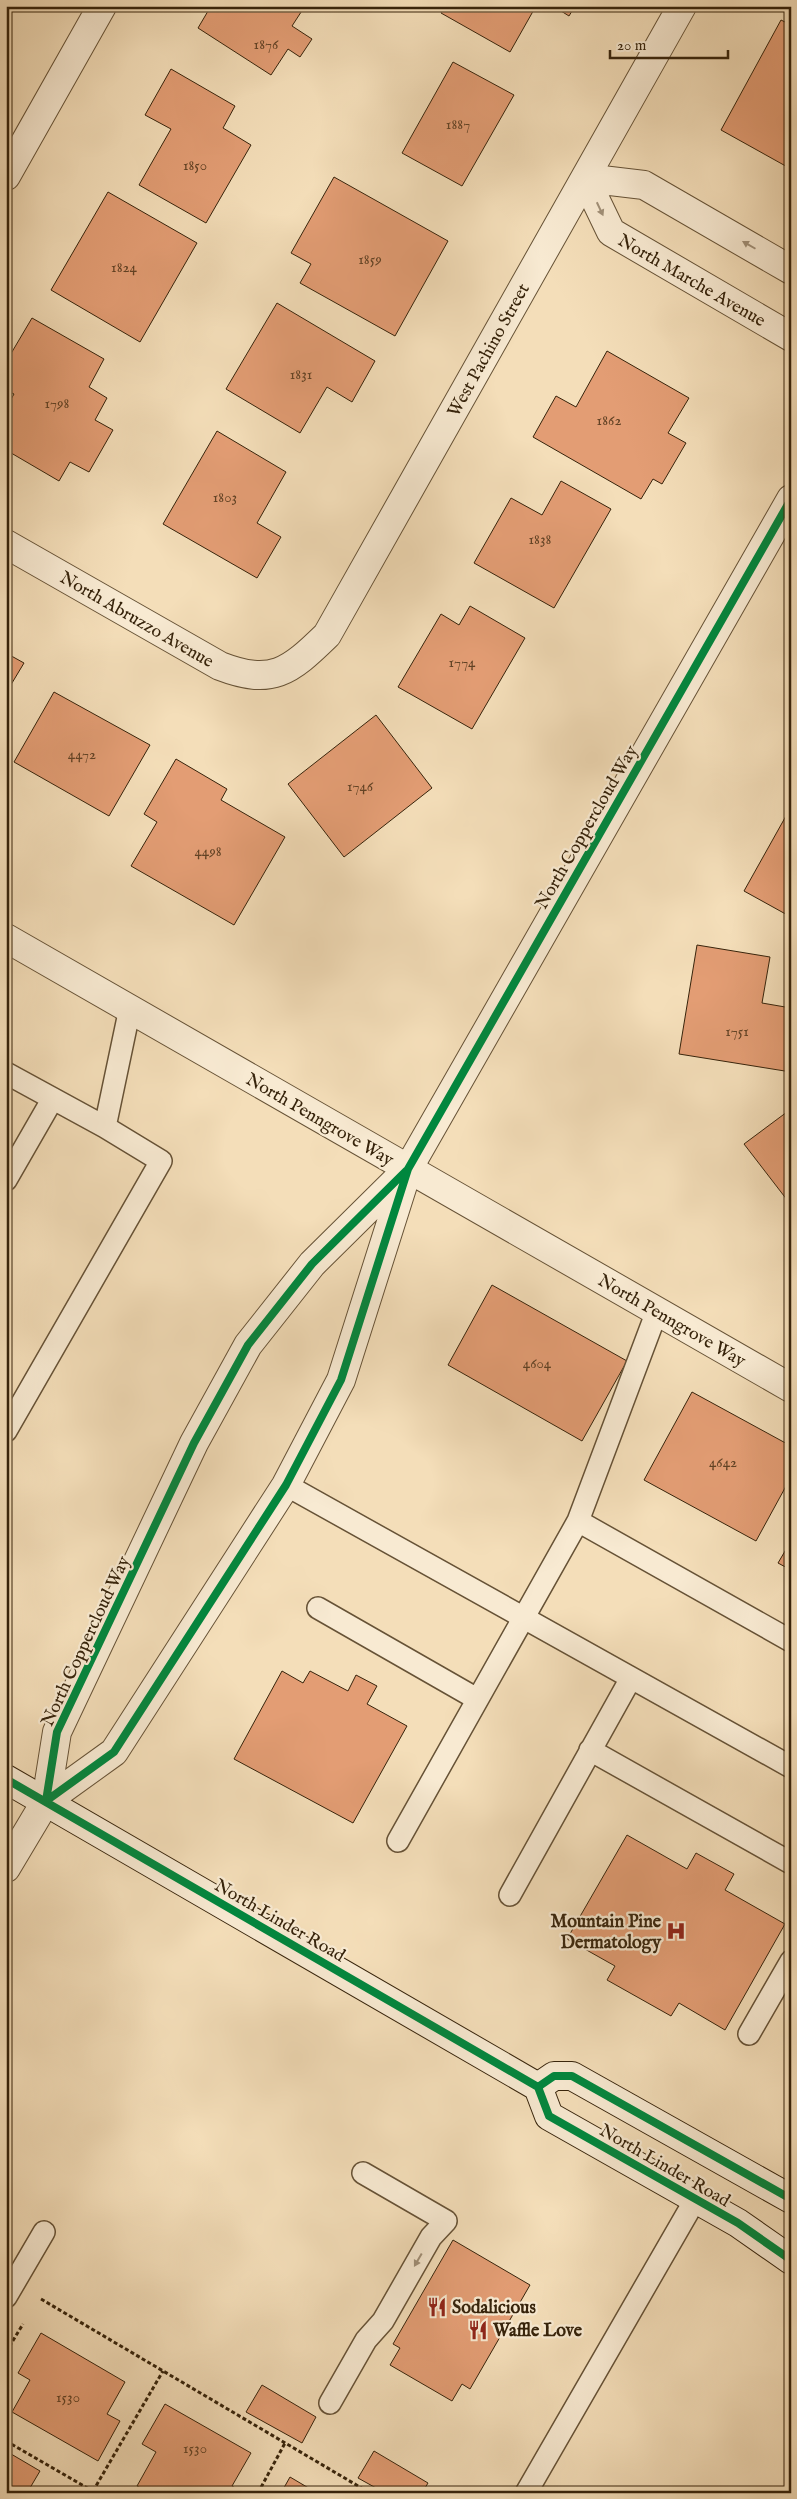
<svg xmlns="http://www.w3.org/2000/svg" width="797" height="2499" viewBox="0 0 797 2499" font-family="'IM FELL English',serif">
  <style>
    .building { fill: #e39d74; stroke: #36230b }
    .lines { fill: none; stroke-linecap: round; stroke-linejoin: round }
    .service-casing { stroke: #665236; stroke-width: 24 }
    .minor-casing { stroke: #665236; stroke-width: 30 }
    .tertiary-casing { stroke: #665236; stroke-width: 30 }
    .secondary-casing { stroke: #36230b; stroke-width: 30 }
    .path { stroke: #36230b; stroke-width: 3; stroke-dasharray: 4 2.5; stroke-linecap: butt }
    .service { stroke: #f8ead2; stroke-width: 21 }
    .minor { stroke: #f8ead2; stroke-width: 28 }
    .tertiary { stroke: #f8ead2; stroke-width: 28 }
    .secondary { stroke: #f8ead2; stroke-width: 28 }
    .cycleway-casing { stroke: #f8ead2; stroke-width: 11 }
    .cycleway { stroke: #00873e; stroke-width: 8 }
    .oneway { fill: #a19078 }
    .labels { text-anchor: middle; stroke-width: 4.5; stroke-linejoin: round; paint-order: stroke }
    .number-label { font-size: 15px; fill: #614225 }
    .street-label { font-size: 18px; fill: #36230b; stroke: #f8ead2 }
    .poi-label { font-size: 18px; font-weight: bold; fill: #36230b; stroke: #f8ead2; text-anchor: start }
  </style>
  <rect width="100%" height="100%" fill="#f4deb9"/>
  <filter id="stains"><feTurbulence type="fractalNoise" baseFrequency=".004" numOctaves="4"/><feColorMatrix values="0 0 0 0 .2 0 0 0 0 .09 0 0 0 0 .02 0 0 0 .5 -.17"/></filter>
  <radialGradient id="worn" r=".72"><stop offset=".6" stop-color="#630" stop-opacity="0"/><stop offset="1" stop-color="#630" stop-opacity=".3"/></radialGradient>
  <path class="building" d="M211 6H305L292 26 312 39 300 57 288 49 271 75 198 28Z
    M445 6H536L510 52 441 13Z
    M553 6H575L569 16Z
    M781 20 791 25V169L721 130Z
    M453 62 514 95 462 186 402 153Z
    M171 69 235 106 223 128 251 145 206 223 139 185 171 129 145 115Z
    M334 177 448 241 395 336 300 283 311 264 291 253Z
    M108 192 197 243 140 342 51 290Z
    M277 303 375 361 352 402 327 387 300 433 226 389Z
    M32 318 104 359 89 387 107 398 95 420 113 430 89 472 70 462 59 481 6 450V408L14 394 6 390V362Z
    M607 351 689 398 668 433 686 443 662 484 653 479 641 499 533 437 556 396 576 407Z
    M217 431 286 472 257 523 281 537 257 578 163 524Z
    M561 481 611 509 554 608 474 563 511 498 542 515Z
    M470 606 525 638 472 729 398 687 441 614 459 625Z
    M6 653 24 663 6 693Z
    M54 692 150 745 109 816 14 762Z
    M376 715 432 788 344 857 288 784Z
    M176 759 227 789 221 800 285 837 234 925 131 866 157 822 144 814Z
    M791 807V917L744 891Z
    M697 945 770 957 762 1003 791 1008V1072L679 1054Z
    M791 1109V1205L744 1144Z
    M492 1285 627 1361 582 1441 448 1365Z
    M692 1392 791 1446V1477L756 1541 644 1480Z
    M791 1541V1570L778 1563Z
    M282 1671 303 1683 310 1671 348 1691 356 1675 377 1686 367 1704 407 1726 353 1823 234 1759Z
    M627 1835 687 1869 696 1853 734 1874 725 1890 785 1924 725 2030 679 2003 671 2016 607 1980 615 1966 567 1939Z
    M453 2240 530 2285 470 2389 462 2384 452 2401 390 2365 400 2348 393 2344Z
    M41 2333 125 2382 107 2414 120 2421 98 2461 12 2412 30 2380 18 2373Z
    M262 2385 316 2417 302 2443 246 2412Z
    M165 2404 251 2453 232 2486 243 2493H150L137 2486 156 2452 142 2444Z
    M6 2451 40 2471 27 2493H15L6 2487Z
    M374 2451 428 2483 422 2493H385L358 2478Z
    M290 2477 317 2493H281Z"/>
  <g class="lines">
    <defs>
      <path id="service" d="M6 1073 105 1127 130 1008
        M6 1180 52 1100
        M6 1431 161 1161 105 1127
        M286 1485 791 1767
        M578 1521 791 1641
        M318 1608 477 1699
        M590 1750 791 1863
        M398 1841 578 1521 657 1311
        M510 1895 631 1678
        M749 2034 791 1961
        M6 2297 44 2232
        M330 2403 366 2340 383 2321 431 2237 446 2221 363 2173
        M526 2493 695 2200"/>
      <path id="minor" d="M6 176 102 6
        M791 270 644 185 585 178 611 232 791 337
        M6 544 220 666C272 686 289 672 327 635L682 6
        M6 938 791 1388
        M6 1868 46 1801"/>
      <path id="tertiary" d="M46 1801 114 1752 286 1485 341 1380 408 1169 791 499
        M46 1801 57 1732 194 1443 248 1345 312 1264 405 1172"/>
      <path id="secondary" d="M6 1779 538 2087 549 2116 738 2223 791 2260
        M538 2087 554 2076H572L791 2199"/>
    </defs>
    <use href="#service" class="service-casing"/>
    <use href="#minor" class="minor-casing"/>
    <use href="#tertiary" class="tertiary-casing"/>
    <use href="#secondary" class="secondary-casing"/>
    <path class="path" d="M41 2299 370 2493
      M6 2352 23 2324
      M6 2441 96 2493
      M93 2491 163 2371
      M258 2493 285 2443"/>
    <use href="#service" class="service"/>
    <use href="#minor" class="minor"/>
    <use href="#tertiary" class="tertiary"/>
    <use href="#secondary" class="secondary"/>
    <defs>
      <path id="cycleway" d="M6 1779 538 2087 549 2116 738 2223 791 2260
        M46 1801 114 1752 286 1485 341 1380 408 1169 791 499
        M46 1801 57 1732 194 1443 248 1345 312 1264 406 1171
        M538 2087 554 2076H572L791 2199"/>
    </defs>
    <use href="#cycleway" class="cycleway-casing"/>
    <use href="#cycleway" class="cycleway"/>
  </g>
  <defs><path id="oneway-solid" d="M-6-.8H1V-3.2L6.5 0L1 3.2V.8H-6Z" transform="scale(1.25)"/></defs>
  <g class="oneway">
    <use href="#oneway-solid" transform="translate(600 209) rotate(65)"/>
    <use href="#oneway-solid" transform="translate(749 245) rotate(-150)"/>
    <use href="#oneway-solid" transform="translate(418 2260) rotate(120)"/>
  </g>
  <defs>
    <symbol id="hospital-bare" viewBox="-9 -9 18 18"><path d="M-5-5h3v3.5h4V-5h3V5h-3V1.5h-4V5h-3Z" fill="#8f2418" stroke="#f8ead2" stroke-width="2.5" paint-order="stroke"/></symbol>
    <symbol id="restaurant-bare" viewBox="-9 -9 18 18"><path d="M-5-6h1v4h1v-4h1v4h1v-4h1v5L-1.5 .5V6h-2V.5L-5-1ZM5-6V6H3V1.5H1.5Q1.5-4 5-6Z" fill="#8f2418" stroke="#f8ead2" stroke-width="2.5" paint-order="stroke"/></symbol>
  </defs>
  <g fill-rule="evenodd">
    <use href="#hospital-bare" x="662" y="1917" width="28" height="28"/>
    <use href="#restaurant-bare" x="423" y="2293" width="28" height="28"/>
    <use href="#restaurant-bare" x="464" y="2316" width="28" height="28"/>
  </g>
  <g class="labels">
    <g class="number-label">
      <text x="266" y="49">1876</text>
      <text x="458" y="129">1887</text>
      <text x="195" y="170">1850</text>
      <text x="370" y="264">1859</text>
      <text x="124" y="272">1824</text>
      <text x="301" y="379">1831</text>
      <text x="57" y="408">1798</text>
      <text x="609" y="425">1862</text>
      <text x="225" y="502">1803</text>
      <text x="540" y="544">1838</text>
      <text x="462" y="667">1774</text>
      <text x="82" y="759">4472</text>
      <text x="360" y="791">1746</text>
      <text x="208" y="856">4498</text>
      <text x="737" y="1036">1751</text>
      <text x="537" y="1368">4604</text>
      <text x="723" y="1467">4642</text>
      <text x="68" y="2402">1530</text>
      <text x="195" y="2453">1530</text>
    </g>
    <g class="street-label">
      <text transform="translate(692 280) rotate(30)" y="6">North Marche Avenue</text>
      <text transform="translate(488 350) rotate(-61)" y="6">West Pachino Street</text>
      <text transform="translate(137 619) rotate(30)" y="6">North Abruzzo Avenue</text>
      <text transform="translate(586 827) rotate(-60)" y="6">North Coppercloud Way</text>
      <text transform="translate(320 1119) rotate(30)" y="6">North Penngrove Way</text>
      <text transform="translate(672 1320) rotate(30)" y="6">North Penngrove Way</text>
      <text transform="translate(85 1641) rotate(-65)" y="6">North Coppercloud Way</text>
      <text transform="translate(280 1920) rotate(30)" y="6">North Linder Road</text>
      <text transform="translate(665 2165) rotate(30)" y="6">North Linder Road</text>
    </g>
    <g class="poi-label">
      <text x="661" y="1927" text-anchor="end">Mountain Pine<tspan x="661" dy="21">Dermatology</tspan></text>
      <text x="452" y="2313">Sodalicious</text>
      <text x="493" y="2336">Waffle Love</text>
    </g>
  </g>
  <rect width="797" height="2499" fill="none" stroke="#f4deb9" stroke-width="25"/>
  <rect x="8" y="8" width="782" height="2484" fill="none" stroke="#36230b" stroke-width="2.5"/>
  <rect x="12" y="12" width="772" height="2474" fill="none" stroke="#36230b"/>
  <path d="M610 50v8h118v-8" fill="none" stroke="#36230b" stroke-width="2.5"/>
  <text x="617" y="50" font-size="15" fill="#36230b" stroke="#f8ead2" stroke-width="4" paint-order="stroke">20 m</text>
  <rect width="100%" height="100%" filter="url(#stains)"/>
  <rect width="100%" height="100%" fill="url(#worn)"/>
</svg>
